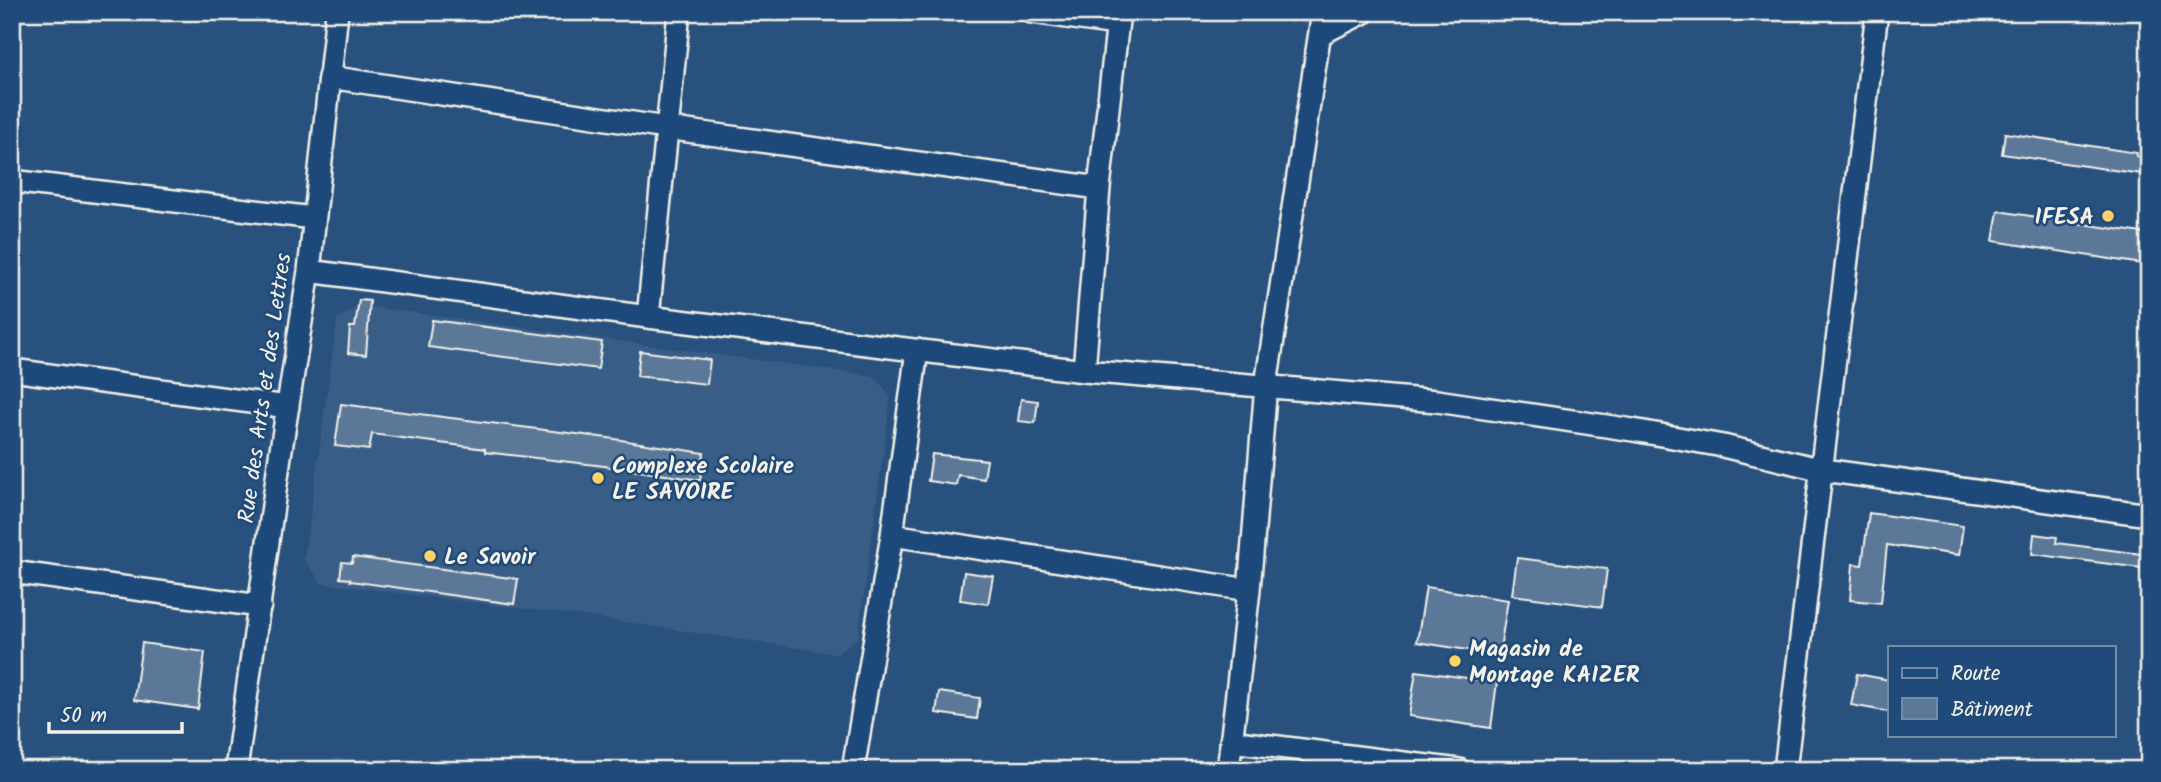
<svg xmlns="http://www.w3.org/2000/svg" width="2161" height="782" viewBox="0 0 2161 782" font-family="Kalam,sans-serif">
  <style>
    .built { fill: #375d86 }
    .building { fill: #5b7899; stroke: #f4f1e8; stroke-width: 2 }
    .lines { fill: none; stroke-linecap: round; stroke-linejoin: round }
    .minor-casing { stroke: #f4f1e8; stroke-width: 26 }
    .minor { stroke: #1f4a7a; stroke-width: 21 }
    .poi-dot { fill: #ffd166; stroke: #1f4a7a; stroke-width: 2.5 }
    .labels { text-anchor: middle; stroke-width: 5; stroke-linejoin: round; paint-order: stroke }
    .poi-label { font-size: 23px; font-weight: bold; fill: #f4f1e8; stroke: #1f4a7a; text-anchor: start }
    .street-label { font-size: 23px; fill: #f4f1e8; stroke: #1f4a7a }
  </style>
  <rect width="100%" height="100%" fill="#28517e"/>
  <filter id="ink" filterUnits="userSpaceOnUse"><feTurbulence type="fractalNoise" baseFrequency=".0143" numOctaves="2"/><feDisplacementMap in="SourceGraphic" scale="14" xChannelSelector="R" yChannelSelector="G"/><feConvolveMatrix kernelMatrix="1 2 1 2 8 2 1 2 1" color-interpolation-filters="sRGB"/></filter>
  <g filter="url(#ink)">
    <path class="built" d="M358 305 874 376 891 397 858 638 837 654 590 617 321 583 304 559 337 320Z"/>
    <path class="building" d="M2005 133 2137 153 2136 156 2149 158V175L2002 154Z
      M1998 211 2149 234V265L1993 241Z
      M359 300 370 301 366 355 348 353 350 327H355Z
      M432 320 602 342 598 369 428 347Z
      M640 351 710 360 707 384 637 376Z
      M1021 399 1038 401 1035 423 1018 421Z
      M341 404 608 438 704 453 700 480 604 466 485 452V449L372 434 369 450 335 446Z
      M932 454 987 460 984 479 958 475 956 485 928 481Z
      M1869 513 1963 526 1959 555 1887 545 1881 603 1850 600 1853 564 1862 565Z
      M2034 534 2057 537 2056 543 2149 555V569L2032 554Z
      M353 557 518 579 514 604 350 581V579L340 578 342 562 352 563Z
      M1517 558 1607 569 1602 607 1512 595Z
      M964 572 993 576 988 604 960 600Z
      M1426 587 1508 600 1499 655 1417 642Z
      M142 643 205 652 198 709 134 700Z
      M1416 671 1497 682 1491 728 1409 716Z
      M1857 674 1890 680V712L1851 705Z
      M939 692 980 698 977 719 936 713Z"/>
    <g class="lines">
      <defs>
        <path id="minor" d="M1031 12 1116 24
          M1322 33 1364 12
          M329 77 666 128 1099 188
          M12 181 313 218
          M309 271 648 317 1084 371 1437 401 1633 430 1723 446 1823 470 2149 515
          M648 317 679 12
          M12 370 288 407
          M1084 371 1099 188 1119 12
          M892 535 1249 590
          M12 572 260 606
          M1231 741 1459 770
          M236 770 280 456 309 271 337 12
          M853 770 892 535 917 350
          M1228 770 1249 590 1266 385 1323 12
          M1785 770 1877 12"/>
      </defs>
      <use href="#minor" class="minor-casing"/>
      <use href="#minor" class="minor"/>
    </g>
  </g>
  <g class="poi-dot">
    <circle cx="2108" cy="216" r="7"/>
    <circle cx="598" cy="478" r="7"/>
    <circle cx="430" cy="556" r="7"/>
    <circle cx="1455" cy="661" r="7"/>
  </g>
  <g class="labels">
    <g class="poi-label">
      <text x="2094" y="224" text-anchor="end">IFESA</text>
      <text x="612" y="473">Complexe Scolaire<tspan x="612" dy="26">LE SAVOIRE</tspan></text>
      <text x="444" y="564">Le Savoir</text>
      <text x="1469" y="656">Magasin de<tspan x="1469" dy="26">Montage KAIZER</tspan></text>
    </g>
    <g class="street-label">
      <text transform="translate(264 388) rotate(-82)" y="8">Rue des Arts et des Lettres</text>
    </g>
  </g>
  <rect width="2161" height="782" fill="none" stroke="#1f4a7a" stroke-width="42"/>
  <rect x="21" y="21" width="2119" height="740" fill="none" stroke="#f4f1e8" stroke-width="2.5" filter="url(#ink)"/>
  <rect x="1888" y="646" width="228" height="91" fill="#1f4a7a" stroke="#748da6" stroke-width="2"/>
  <rect x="1902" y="668" width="35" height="10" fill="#1f4a7a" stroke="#748da6" stroke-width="2"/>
  <text x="1951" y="680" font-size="21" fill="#f4f1e8">Route</text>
  <rect x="1902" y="698" width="35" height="21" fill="#5b7899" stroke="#748da6" stroke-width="2"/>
  <text x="1951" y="716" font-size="21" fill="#f4f1e8">Bâtiment</text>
  <path d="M49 722v10h133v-10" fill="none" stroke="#f4f1e8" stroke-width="3.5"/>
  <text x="60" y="722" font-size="21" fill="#f4f1e8" stroke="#1f4a7a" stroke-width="5" paint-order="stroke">50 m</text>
</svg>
